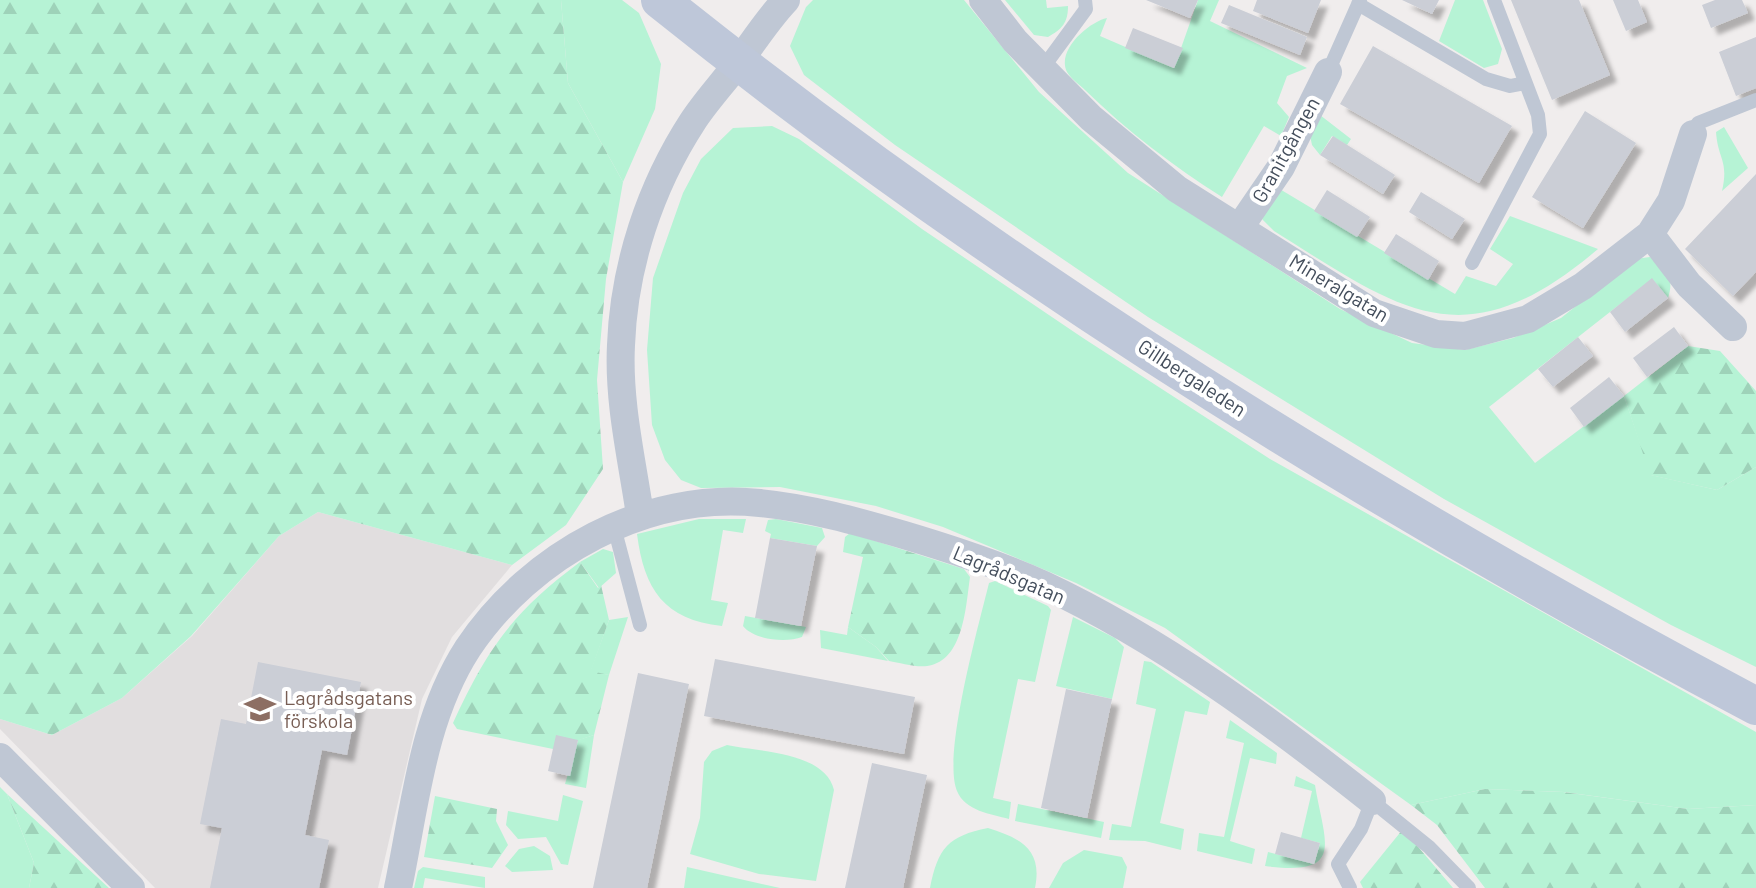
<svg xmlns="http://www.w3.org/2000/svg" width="1756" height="888" viewBox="0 0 1756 888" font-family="Barlow,sans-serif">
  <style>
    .education { fill: #e1dedf }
    .green { fill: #b6f3d5 }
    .forest { fill: url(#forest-firs) }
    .building { fill: #cbced6; filter: url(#shadow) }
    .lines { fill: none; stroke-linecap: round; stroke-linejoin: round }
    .lane { stroke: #bfc7d4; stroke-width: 14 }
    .street { stroke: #bfc7d4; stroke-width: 28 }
    .secondary { stroke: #bec7d9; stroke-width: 38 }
    .labels { text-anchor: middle; stroke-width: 8; stroke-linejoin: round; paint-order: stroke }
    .street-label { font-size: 20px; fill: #444e5c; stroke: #fff }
    .education-label { font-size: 20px; fill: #785e54; stroke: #fff; text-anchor: start }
  </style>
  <defs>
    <pattern id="forest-firs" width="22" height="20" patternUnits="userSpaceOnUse" patternTransform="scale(2)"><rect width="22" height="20" fill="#b6f3d5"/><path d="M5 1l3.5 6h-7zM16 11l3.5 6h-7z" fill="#9ed2b9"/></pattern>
    <filter id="shadow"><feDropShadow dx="7" dy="7" stdDeviation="2" flood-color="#0004"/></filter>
  </defs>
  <rect width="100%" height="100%" fill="#f0eded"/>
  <path class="education" d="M318 512 512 565 452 637 422 699 378 888H155L0 729V719L52 735 122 698 192 636 279 536Z"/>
  <path class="green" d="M561 0H622L639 13 661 64 655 109 623 182 568 83Z
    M813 0H964L1039 92 1128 173 1340 309 1412 343 1465 350 1513 338 1561 318 1635 259 1650 257C1666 270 1675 277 1668 298L1652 279 1489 407 1535 463 1624 396 1651 475 1717 490 1756 467V667L1671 625 1444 499 1148 317 895 145 804 75 790 46 806 7Z
    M1005 0H1046L1047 8 1068 6C1068 23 1062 29 1048 37L1034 35Z
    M1198 0H1219L1210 21 1307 68 1287 76 1277 103 1289 117 1281 136 1264 126 1222 197C1173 166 1127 131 1085 90 1080 85 1071 79 1067 72 1056 50 1089 22 1107 18L1100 36 1174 68Z
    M1455 0H1483L1502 49 1498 64 1484 68 1439 41Z
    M1320 115 1351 139 1347 145 1332 136 1320 155 1312 145 1309 131Z
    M772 126 799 139 922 229 1083 338 1270 459 1756 732V805L1688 809 1564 792 1485 789 1411 805 1165 628 1076 583 943 527 876 506 780 487 701 488 681 480 665 460 652 425 647 350 653 278 683 193 701 159 733 128Z
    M1724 127 1748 168 1722 191C1729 160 1718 160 1716 132Z
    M1278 188 1455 294 1466 276 1496 286 1513 264 1490 249 1510 216 1598 249C1465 362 1403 312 1274 231L1262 219Z
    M699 519H746L743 533 723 530 711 600 728 603 722 626C664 620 644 589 637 534Z
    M776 519 822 528 825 537 817 546 770 538 771 534 765 531 768 520Z
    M603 549 613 552 616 573 599 588 580 562Z
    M995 581 1048 606 1051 610 1035 682 1018 679 993 798 1011 802 1009 819C991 814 965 811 957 791 942 756 979 624 989 583Z
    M745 616 806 627 802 637C786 643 754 640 743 626Z
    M628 617 609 675 590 672 609 620Z
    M1073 617 1115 638 1124 647 1112 699 1056 686Z
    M848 627 876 647 888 661 821 648 820 630 847 635Z
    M1144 661 1151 662 1210 702 1207 715 1185 711 1160 823 1184 829 1181 850 1145 841 1109 840 1112 824 1131 827 1156 709 1136 704Z
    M1230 720 1277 753 1276 764 1250 758 1230 841 1255 849 1252 864 1197 851 1199 833 1224 837 1244 743 1226 738Z
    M594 735 586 788 565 784 578 740Z
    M727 745C760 752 825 752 834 790L816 881 759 874 690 854 700 818 704 762 712 751Z
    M1296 776 1315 785C1324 842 1347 877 1265 866L1268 852 1314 864 1320 843 1301 838 1312 791 1294 786Z
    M0 787 7 794 34 863 29 888H0Z
    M563 795 583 801 568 865 561 864 546 837 518 839 506 825 508 811 558 821Z
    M1018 804 1104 822 1101 838 1015 821Z
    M988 828C1020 838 1043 849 1035 888H930C938 848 948 836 988 828Z
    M534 846 550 856 553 870 512 872 505 866 519 849Z
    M1084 850 1122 857 1127 867 1123 888H1049L1063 863Z
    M423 867 485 877V888L425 878 423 888H414L418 871Z
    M687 867 780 888H684Z"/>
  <path class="forest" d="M0 0H561L568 83 623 182 606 279 597 380 603 469 566 525 512 565 318 512 279 536 191 636 122 698 52 735 0 719Z
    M1688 346 1720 351 1756 391V467L1717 490 1650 475 1624 396Z
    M850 533 964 569 970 577C966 605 964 656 932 665 920 669 901 663 889 661L876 647 848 627 863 557 843 552 845 537Z
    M580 562 598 588 601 585 609 620 591 671 609 675 594 735 553 749 457 729 453 723C488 647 513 612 580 562Z
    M1485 789 1563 792 1688 809 1756 805V888H1485L1437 825 1411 805Z
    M7 794 109 888H29L34 863Z
    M435 796 497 809 496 821 508 845 492 868 424 857Z
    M1403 829 1453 888H1363L1360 882Z"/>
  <path class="building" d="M1146 0H1198L1190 18Z
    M1257 0H1321L1308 33 1253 11Z
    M1402 0H1439L1432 14Z
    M1511 0H1579L1610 75 1552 100Z
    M1613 0H1638L1647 22 1626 31Z
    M1715 0H1742L1748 13 1711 28 1702 5Z
    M1229 5 1307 37 1300 55 1221 23Z
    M1133 28 1183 48 1174 68 1125 48Z
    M1756 37V88L1736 96 1719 52Z
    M1373 46 1512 126 1479 183 1340 104Z
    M1585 111 1636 143 1583 228 1532 197Z
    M1333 136 1395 175 1383 194 1320 155Z
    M1756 174V272L1733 296 1685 249Z
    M1327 190 1370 217 1357 237 1314 211Z
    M1421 192 1465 219 1452 239 1409 212Z
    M1396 234 1439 261 1428 280 1384 253Z
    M1652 278 1668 298 1625 332 1610 312Z
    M1674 327 1688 346 1647 377 1633 358Z
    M1578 337 1593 356 1553 387 1538 369Z
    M1609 377 1624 396 1584 427 1570 408Z
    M770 538 817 546 801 626 755 618Z
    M715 659 915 697 904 754 704 716Z
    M258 662 361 682 347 755 322 750 305 835 329 840 319 888H210L222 828 200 824 221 719 246 724Z
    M638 673 689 684 647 888H593Z
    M1066 689 1112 699 1087 818 1041 808Z
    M556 735 578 740 570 776 548 771Z
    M872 763 927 775 903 888H845Z
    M1281 832 1320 843 1314 864 1275 854Z"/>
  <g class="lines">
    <path class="lane" d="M1358 4 1486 79 1510 86 1525 83
      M1042 69 1086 9 1085 0
      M1328 72 1360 0
      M1693 134 1698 123 1756 100
      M1472 263 1540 134 1538 115 1494 0
      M614 527 640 625
      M1350 888 1338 864 1361 829 1372 801 1429 847 1469 888"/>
    <path class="street" d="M983 0 1015 41 1091 118 1177 189 1374 313 1436 334 1465 336 1528 319 1583 286 1650 234 1671 201 1693 134
      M1240 227 1281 167 1328 72
      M1650 234 1689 285 1733 327
      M640 515C632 460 618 402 621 345 624 266 650 187 693 121 706 101 723 83 738 63 754 41 767 20 786 0
      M0 757 131 888
      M398 888C415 807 422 719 468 648 531 554 646 491 760 503 810 508 856 521 904 535 951 549 1000 565 1044 585 1161 640 1271 721 1372 801"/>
    <path class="secondary" d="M660 0C999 272 1372 503 1756 706"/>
  </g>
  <defs>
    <symbol id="school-bare" viewBox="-9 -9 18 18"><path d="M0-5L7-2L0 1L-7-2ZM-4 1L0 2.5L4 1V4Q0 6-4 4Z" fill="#8d6e63" stroke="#fff" stroke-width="2.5" paint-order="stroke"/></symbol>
  </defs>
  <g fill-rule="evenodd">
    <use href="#school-bare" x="238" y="687" width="44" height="44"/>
  </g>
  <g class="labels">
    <g class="street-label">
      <text transform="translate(1286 150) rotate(-61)" y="7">Granitgången</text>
      <text transform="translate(1339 288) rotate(31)" y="7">Mineralgatan</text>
      <text transform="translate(1192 378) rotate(33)" y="7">Gillbergaleden</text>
      <text transform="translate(1009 575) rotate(23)" y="7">Lagrådsgatan</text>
    </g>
    <g class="education-label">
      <text x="284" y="705">Lagrådsgatans<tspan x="284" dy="23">förskola</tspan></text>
    </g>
  </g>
</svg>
